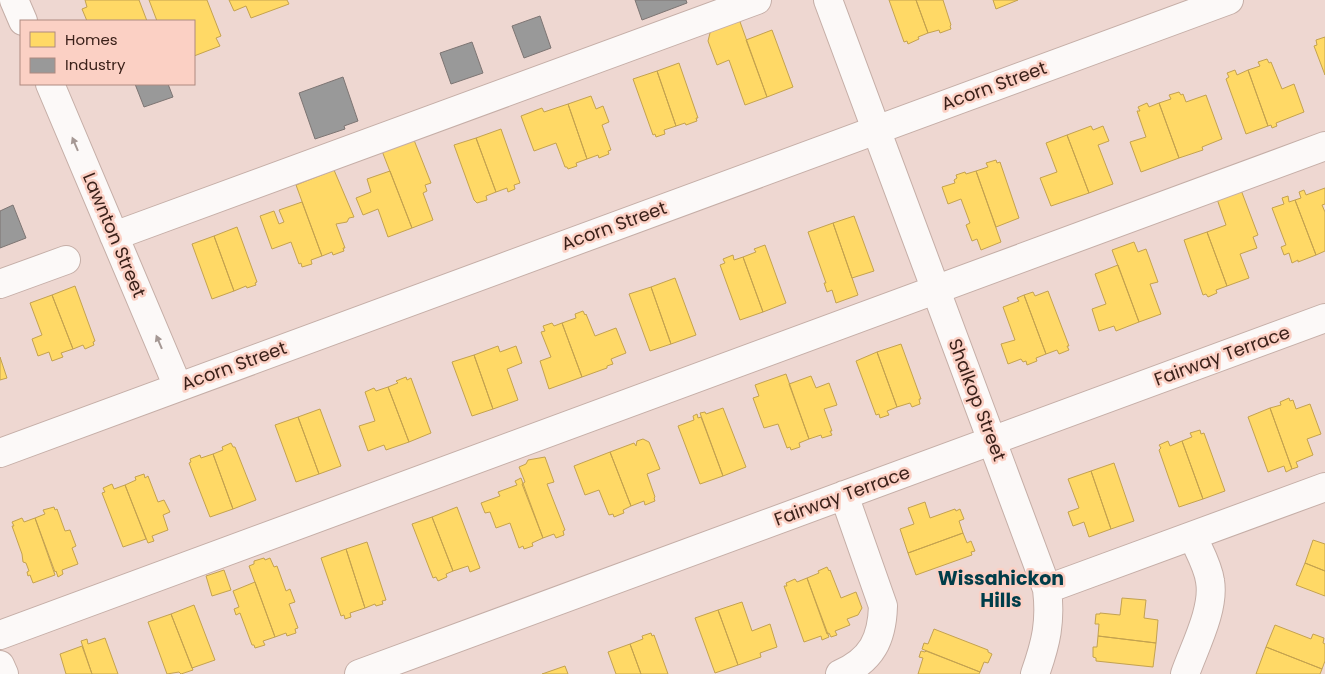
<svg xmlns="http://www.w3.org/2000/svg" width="1325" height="674" viewBox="0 0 1325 674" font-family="Poppins,sans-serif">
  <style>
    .homes { fill: #ffd966; stroke: #c4a24f }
    .industry { fill: #999; stroke: #7d7573 }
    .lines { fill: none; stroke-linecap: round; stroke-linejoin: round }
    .minor-casing { stroke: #c5aea7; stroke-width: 30 }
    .minor { stroke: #fcf9f8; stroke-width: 28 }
    .oneway { fill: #a59894 }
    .labels { text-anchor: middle; stroke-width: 5; stroke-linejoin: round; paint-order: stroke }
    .street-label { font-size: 18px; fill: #3b211a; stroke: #fbd0c4 }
    .neighbourhood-label { font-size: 19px; font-weight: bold; fill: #003d49; stroke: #fbd0c4 }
  </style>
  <rect width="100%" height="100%" fill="#eed7d1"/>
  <path class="homes" d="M85 0H139L147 21H87L82 9 87 7Z
    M149 0H207L221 36 216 38 220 46 194 56V21H157Z
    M229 0H287L289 4 251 18 246 6 234 11Z
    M889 0H916L928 33 918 37 919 39 908 44 907 41 904 42Z
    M916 0H943L951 25 950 26 951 29 940 33 939 30 928 33Z
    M993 0H1018L996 9Z
    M739 19 767 97 745 105 729 60 717 65 708 41 711 29Z
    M772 30 793 87 767 97 746 40Z
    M1325 37V75L1314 46 1317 45 1316 40Z
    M1267 59 1269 63 1271 62 1282 89 1294 84 1304 112 1276 123 1277 126 1272 128 1271 125 1268 126 1248 70 1260 66 1258 62Z
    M679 63 698 118H696L697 121 686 125 685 123 676 126 657 71Z
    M1235 70 1237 75 1248 70 1268 126 1246 134 1226 79 1229 77 1227 73Z
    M657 71 676 126 664 130 665 134 656 137 655 134 653 135 633 79Z
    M1179 92 1181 95 1183 94 1186 102 1206 95 1222 139 1202 147 1203 150 1179 158 1159 103 1171 99 1169 95Z
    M591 96 596 109 603 106 609 122 602 125 611 150 608 151 609 154 599 158 598 155 587 159 568 104Z
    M1147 103 1149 107 1159 103 1179 158 1141 172 1130 142 1146 137 1137 111H1140L1138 107Z
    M568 104 587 159 576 163 577 166 568 169 567 167H565L556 143 534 151 521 116 542 108 544 112Z
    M1091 126 1093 130 1103 126 1109 141 1098 145 1113 184 1089 193 1067 135Z
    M501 129 520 183 514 185 515 189 508 192 507 188 496 192 476 138Z
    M1067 135 1089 193 1051 206 1040 178 1057 172 1046 143Z
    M476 138 496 192 486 196 487 200 477 203 474 200 454 145Z
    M414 140 431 183 425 185 427 191 423 193 433 220 412 228 382 151Z
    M996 160 997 163 1000 162 1019 218 996 227 976 171 988 167 986 163Z
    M334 170 354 217 349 218 347 222 336 224 345 248H343L344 251 333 255 332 252 322 256 296 185Z
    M390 171 412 228 388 237 378 209 363 215 356 198 371 192 367 179Z
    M976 171 1001 242 981 250 977 239 972 241 966 225 970 223 961 199 948 204 942 187 955 183 954 180 957 178 956 175 965 172 966 174Z
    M1325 188V204L1322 205 1325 212V251L1316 255 1295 200 1301 198 1299 192 1304 190 1306 195Z
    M1241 190 1258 235 1253 237 1257 248 1240 254 1249 278 1227 286 1207 232 1226 225 1217 199Z
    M1288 196 1289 202 1295 200 1316 255 1298 262V260L1292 263 1289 253 1284 255 1281 247 1286 245 1272 208 1284 204 1282 198Z
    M302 202 322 256 311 260 312 264 302 267 301 263 299 264 291 242 272 249 260 216 274 211 279 224 284 222 279 210Z
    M854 216 874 271 852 278 833 223Z
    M833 223 858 295 836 303 832 290 827 292 824 283H826L808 232Z
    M237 227 257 282 255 283 256 285 247 288 246 286 234 291 214 236Z
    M1207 232 1227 286 1216 290 1217 293 1208 297 1206 294 1203 295 1184 240Z
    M214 236 234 291 212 299 192 244Z
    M1134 242 1138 252 1146 249 1158 282 1150 284 1161 314 1139 322 1112 250Z
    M765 245 786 303 763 312 743 257 756 252 754 249Z
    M733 255 734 260 743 257 763 312 740 320 720 265 725 263 723 259Z
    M1118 265 1139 322 1116 331 1114 326 1099 331 1092 309 1106 304 1095 274Z
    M675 278 696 335 671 344 651 287Z
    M75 286 95 341 93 342 94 345 85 349 83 345 73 349 52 295Z
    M651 287 671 344 650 351 629 294Z
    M1048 291 1069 346H1067L1069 350 1059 354 1057 350 1046 354 1024 295 1033 292 1035 296Z
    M52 295 73 349 61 353 63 357 52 361 49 352 38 356 32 339 42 335 30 303Z
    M1024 295 1046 354 1036 358 1037 361 1027 365 1026 361 1023 362 1021 359 1008 364 1001 344 1015 340 1003 307 1019 301 1017 298Z
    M583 311 585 315 586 314 595 336 616 328 626 353 611 359 613 364 607 366V368L582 377 562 323 576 318 575 314Z
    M552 323 554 326 562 323 582 377 549 389 540 361 551 357 541 332 545 331 543 326Z
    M901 344 921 399H919L920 404 912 407 910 403 897 407 877 352Z
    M498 346 500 352 516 346 522 363 507 369 518 400 493 409 474 355Z
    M877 352 897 407 887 411 889 415 880 418 879 414 876 415 856 361Z
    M474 355 493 409 472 416 452 362Z
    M0 357 7 378 0 380Z
    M786 374 809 439 799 443 800 447 791 450 790 447 787 448 778 424 764 428 753 398 759 396 755 385Z
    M811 376 816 388 829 383 837 405 824 409 832 431H830L832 435 822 438 821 435 809 439 789 384Z
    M406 377 407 380 411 378 431 433 409 442 388 387 398 383 396 381Z
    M388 387 409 442 386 450 384 445 368 451 359 426 375 421 365 392 374 388 376 391Z
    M1289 398 1290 401 1293 400 1296 409 1310 404 1321 434 1307 439 1313 455 1296 462 1298 467 1292 469 1270 408 1281 405 1280 402Z
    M723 408 746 467 723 476 700 413 705 412 706 414Z
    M1270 408 1292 469 1286 472 1284 466 1268 472 1248 417Z
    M320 409 341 466 319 474 298 417Z
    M697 414 698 418 701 417 723 476 700 484 678 426 694 420 693 416Z
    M298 417 319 474 296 482 275 425Z
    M1200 430 1201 434 1204 433 1225 491 1203 499 1182 441 1192 437 1190 433Z
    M643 439 649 442 660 469 647 474 655 497 654 498 655 501 645 505 644 501 631 506 610 452 634 443 636 446 637 441Z
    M1168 441 1170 446 1182 441 1203 499 1179 507 1159 450 1161 448 1159 445Z
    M231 443 233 447H235L256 500 233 509 213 454 223 450 222 447Z
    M610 452 631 506 623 510 624 513 614 517 613 514 609 515 599 490 585 495 574 466Z
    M213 454 233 509 210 517 189 463 191 462 190 459 200 455 201 458Z
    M545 457 554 482 547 484 565 530 563 531 564 535 556 538 554 534 543 538 522 484 525 482 519 467 526 464 528 460Z
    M1114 463 1134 521 1111 529 1091 471Z
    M1091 471 1111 529 1089 537 1084 522 1073 526 1068 512 1079 508 1068 479Z
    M144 474 145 478 148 476 158 502 164 500 170 512 163 515 168 530 152 536 154 541 148 543 125 485 136 480 135 477Z
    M521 478 543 538 532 543 533 546 524 549 523 546 519 548 510 523 496 528 490 512 485 513 481 503 500 496 498 492 517 485 515 481Z
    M112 484 114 489 125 485 146 539 123 547 102 493 105 492 103 488Z
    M925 502 930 518 955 509 956 511 960 509 964 519 959 521 963 533 908 553 900 529 914 524 908 508Z
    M54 507 55 510 57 509 65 531 70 530 76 546 72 548 78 564 62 570 63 574 58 577 56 571 55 572 35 518 45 514 43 510Z
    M457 507 480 568 470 572 468 566 453 571 432 517Z
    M432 517 453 571 446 574 447 577 438 581 436 577 433 578 412 524Z
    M22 518 24 522 35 518 55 575 33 583 30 575 28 576 27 572 29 571 26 563 23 562 22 554 12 526H14L12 522Z
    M963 533 967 543 971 541 975 551 971 552 972 555 916 575 908 553Z
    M1313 540 1325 544V571L1305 563Z
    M367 542 386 600 382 601 383 604 376 606 375 604 365 608 346 549Z
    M346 549 365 608 350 613 351 617 345 619 344 615 341 616 321 558Z
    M264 558 265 560 270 558 274 567 277 566 286 591 290 589 295 602 289 604 298 628 295 629 296 633 287 636 286 633 275 637 249 566 254 564V561Z
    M1305 563 1325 571V596L1296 585Z
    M827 567 829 571 830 570 841 598 856 592 862 608 858 615 847 619 850 625 835 631 837 635 831 637 829 633 827 634 807 578 819 573 818 571Z
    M224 570 231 590 212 596 206 576Z
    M807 578 829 637 822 640 821 636 804 642 784 586H787L786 583 795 579 797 582Z
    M255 582 275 637 263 641 265 645 255 648 254 645H252L240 613 236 615 234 609 239 607 233 591Z
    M1122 598 1146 600 1144 618 1158 620 1156 643 1098 636 1099 624H1095L1096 614H1100V613L1120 615Z
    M742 602 752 631 770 624 777 647 760 653 761 657 738 665 718 610Z
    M194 605 215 660 192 668 171 614Z
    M718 610 738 665 715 673 695 618Z
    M171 614 193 670 181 674 179 672 167 674 148 622Z
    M1275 625 1311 639 1313 634 1324 638 1323 643 1325 644V661L1322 669 1266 647Z
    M934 629 988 650V652L992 654 988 663 984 662 980 672 922 649 924 643 928 644Z
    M651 633 652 636 654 635 668 674H641L630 644 643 639 642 636Z
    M1098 636 1156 643 1153 667 1096 661V658L1093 657V647H1097Z
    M105 638 118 674H92L81 641 87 639 88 644Z
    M630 644 641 674H616L608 652Z
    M82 646 92 674H66L60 654Z
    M1266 647 1322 669 1320 674H1256Z
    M921 651 925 652 926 651 980 672 979 674H918L923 658 919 657Z
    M565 666 568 674H542Z"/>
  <path class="industry" d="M635 0H686L687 3 642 20Z
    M540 16 551 48 524 58 512 26Z
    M472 42 483 73 451 84 440 53Z
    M343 77 358 121 344 126 345 129 315 139 299 93Z
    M135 84H168L173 97 144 107Z
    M13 205 26 238 0 248V211Z"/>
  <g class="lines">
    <defs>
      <path id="minor" d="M14 0 23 21
        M828 0 1047 589C1051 622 1046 643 1035 674
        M50 84 178 387
        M114 236 757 0
        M0 284 66 260
        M0 453 1229 0
        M1047 589 1325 487
        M0 635 1325 146
        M0 665 4 674
        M359 674 1325 318
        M840 674C872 660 882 639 883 606L844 495
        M1185 674C1194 648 1215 609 1210 581 1208 566 1199 551 1193 537"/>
    </defs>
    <use href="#minor" class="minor-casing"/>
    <use href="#minor" class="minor"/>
  </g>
  <defs><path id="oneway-solid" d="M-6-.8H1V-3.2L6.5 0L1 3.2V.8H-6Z" transform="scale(1.25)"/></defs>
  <g class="oneway">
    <use href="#oneway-solid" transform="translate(75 144) rotate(-113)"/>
    <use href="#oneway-solid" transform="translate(159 342) rotate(-113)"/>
  </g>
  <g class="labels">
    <g class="street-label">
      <text transform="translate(994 86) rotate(-20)" y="6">Acorn Street</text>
      <text transform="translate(614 226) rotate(-20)" y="6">Acorn Street</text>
      <text transform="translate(114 235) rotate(67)" y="6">Lawnton Street</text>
      <text transform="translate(1222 356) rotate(-20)" y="6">Fairway Terrace</text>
      <text transform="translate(234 366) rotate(-20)" y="6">Acorn Street</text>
      <text transform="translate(977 400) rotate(69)" y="6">Shalkop Street</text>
      <text transform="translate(842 496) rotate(-20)" y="6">Fairway Terrace</text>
    </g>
    <g class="neighbourhood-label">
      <text x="1001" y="585">Wissahickon<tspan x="1001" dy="22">Hills</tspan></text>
    </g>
  </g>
  <rect x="20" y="20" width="175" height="65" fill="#fbd0c4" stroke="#ae8a80"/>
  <rect x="30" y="32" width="25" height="15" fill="#ffd966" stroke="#ae8a80"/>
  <text x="65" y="45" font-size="15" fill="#3b211a">Homes</text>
  <rect x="30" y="58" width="25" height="15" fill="#999999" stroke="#ae8a80"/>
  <text x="65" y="70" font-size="15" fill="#3b211a">Industry</text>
</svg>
